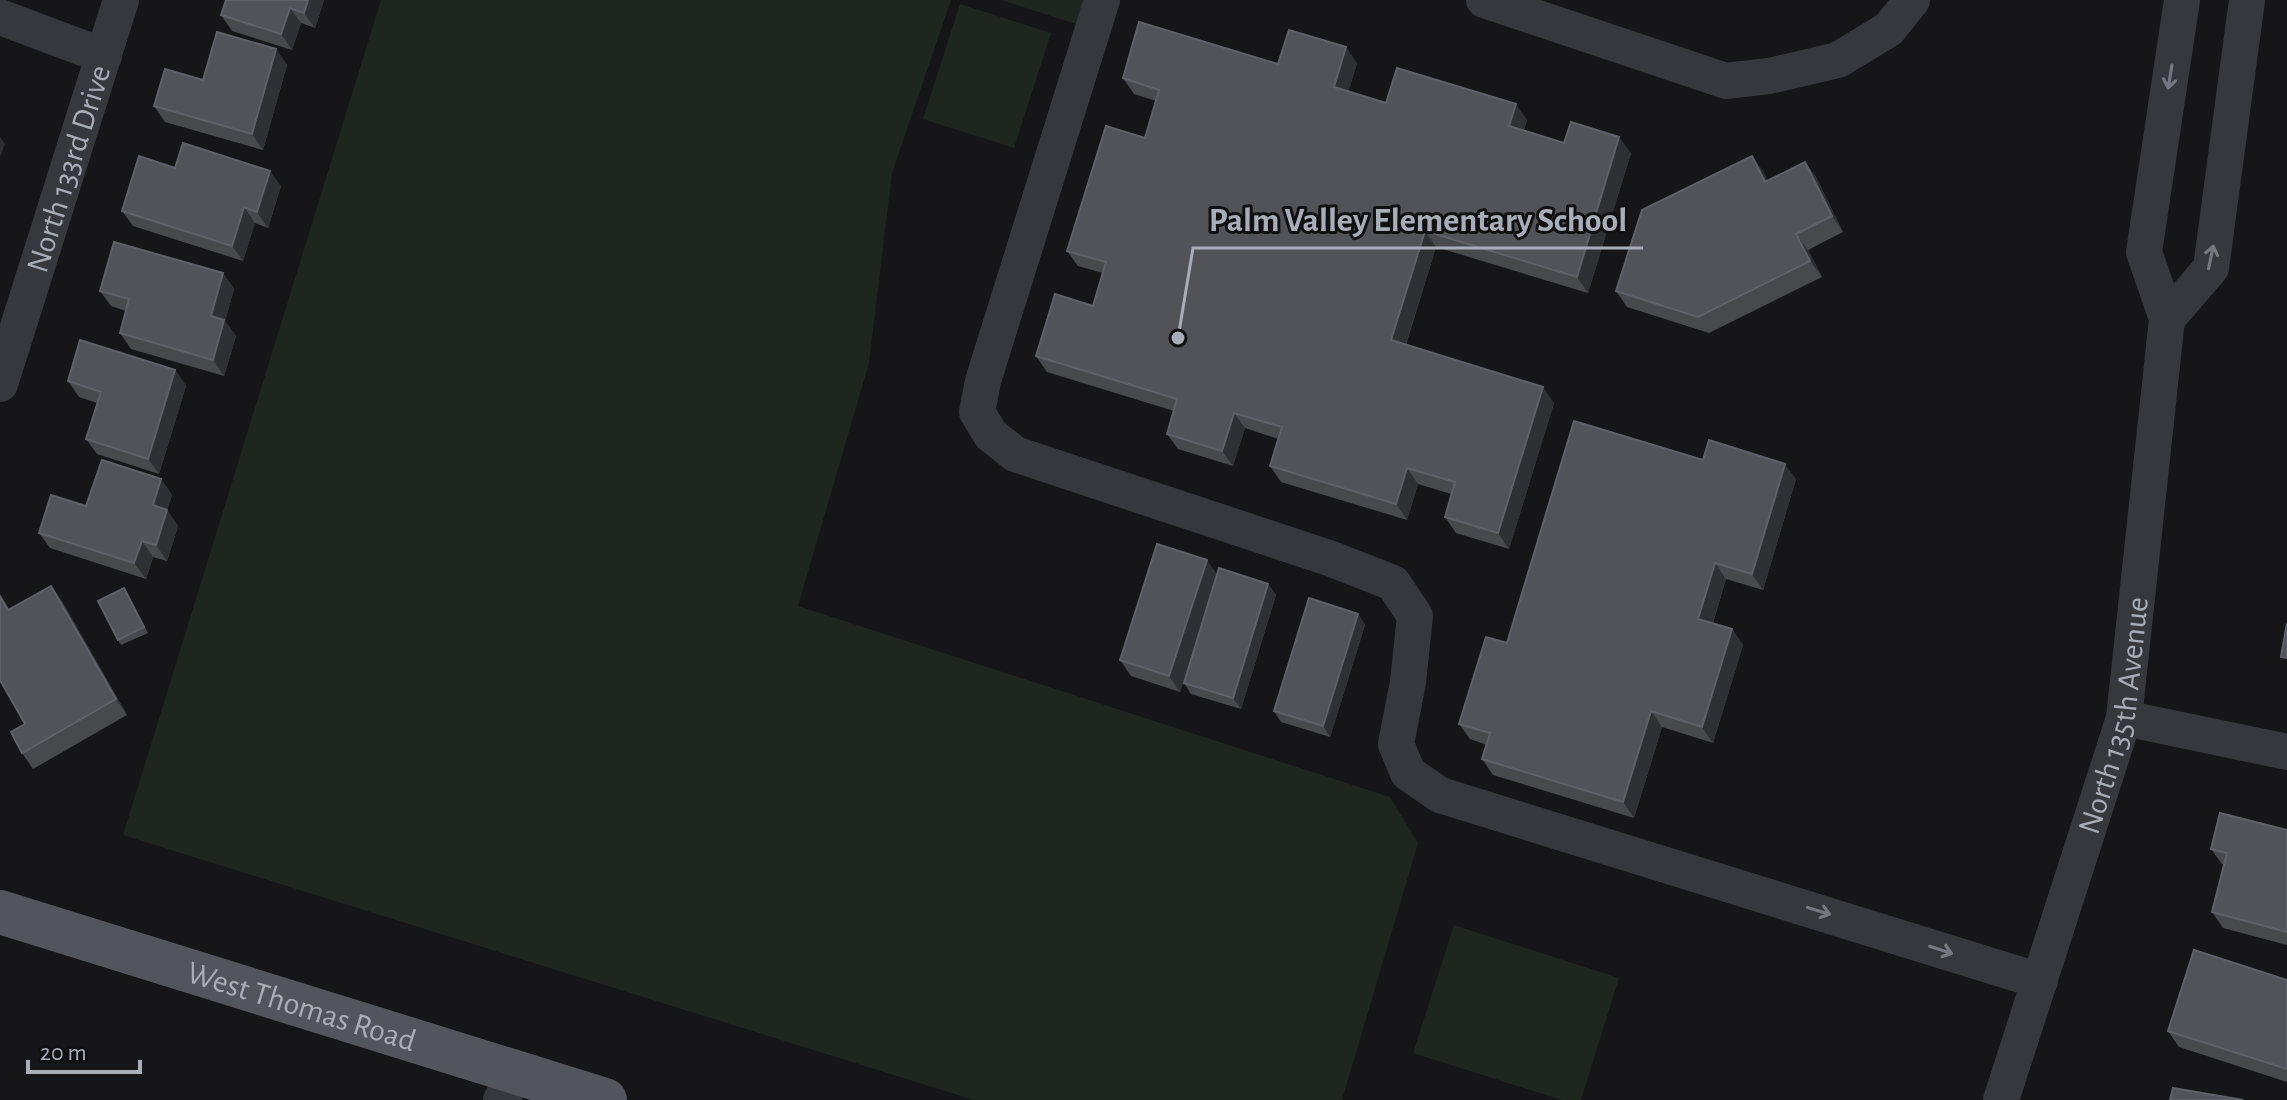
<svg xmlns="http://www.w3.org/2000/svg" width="2287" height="1100" viewBox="0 0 2287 1100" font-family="'Alegreya Sans',sans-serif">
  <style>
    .green { fill: #1e261f }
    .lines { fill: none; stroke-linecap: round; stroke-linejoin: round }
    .minor { stroke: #37383d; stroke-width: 36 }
    .major { stroke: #53555c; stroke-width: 44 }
    .wall { fill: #47494d }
    .shaded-wall { fill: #2f3033 }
    .building { fill: #525359; stroke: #5f6168; stroke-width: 2 }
    .oneway { stroke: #757881 }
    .labels { text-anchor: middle; stroke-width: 6; stroke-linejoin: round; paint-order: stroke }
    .street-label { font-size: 32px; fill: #a8adb8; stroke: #111113 }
    .leader { fill: none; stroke: #a8adb8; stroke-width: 3 }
    .callout-dot { fill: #a8adb8; stroke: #111113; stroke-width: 3 }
    .callout-label { font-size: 34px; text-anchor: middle; font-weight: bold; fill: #a8adb8; stroke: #111113; stroke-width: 6; stroke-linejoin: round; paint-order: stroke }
  </style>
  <rect width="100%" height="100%" fill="#161618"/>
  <path class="green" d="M381 0H951L892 173 869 363 798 606 1390 797 1418 843 1342 1100H974L123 835Z
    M1001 0H1087L1079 25Z
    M960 4 1051 33 1014 148 923 119Z
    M1454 925 1619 978 1581 1100H1562L1413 1053Z"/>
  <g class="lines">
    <g class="minor">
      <path d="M1102 0 983 381 977 412 991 435 1015 454 1329 558 1393 583 1415 616 1408 682 1396 744 1408 773 1440 795 2040 981"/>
      <path d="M1484 0 1726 81 1769 76 1838 60 1889 29 1912 0"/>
      <path d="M0 17 104 56"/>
      <path d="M2167 319 2211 268 2247 0"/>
      <path id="s1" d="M0 384 121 0"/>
      <path d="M2124 718 2287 752"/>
      <path d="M501 1100 517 1072"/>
      <path id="s2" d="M2001 1100 2124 718 2167 319 2144 252 2182 0"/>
    </g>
    <path class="major" id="s3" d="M0 912 605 1100"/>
  </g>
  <path class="wall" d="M324 0 315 28 301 23 292 50 232 31 221 15Z
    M276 49 287 65 263 150 165 122 154 106 203 80Z
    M1357 63 1348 92 1386 103 1527 120 1524 130 1564 143 1631 153 1588 293 1436 247 1406 345 1554 403 1509 549 1456 533 1445 517 1451 494 1418 484 1407 520 1281 482 1270 466 1278 439 1245 428 1233 466 1178 449 1167 434 1174 411 1047 372 1036 356 1093 306 1103 273 1078 266 1067 251 1145 138 1156 101 1134 94 1123 78 1278 64Z
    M1752 156 1767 180 1805 162 1816 177 1843 232 1808 250 1822 277 1709 333 1627 307 1616 291Z
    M175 168 281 186 268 228 255 223 243 261 133 226 122 211Z
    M223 273 234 289 225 321 236 336 224 376 131 349 120 333 126 311 111 306 100 291Z
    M175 370 186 386 159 474 97 454 86 439 97 403 79 397 68 381Z
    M1703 460 1796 479 1763 590 1726 579 1713 623 1732 629 1743 645 1713 743 1662 727 1634 818 1493 775 1482 759 1487 745 1470 739 1459 724 1507 643Z
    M161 479 172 495 167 510 178 526 167 561 153 557 146 579 50 548 39 533 86 506Z
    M1217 574 1268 584 1276 595 1241 709 1191 694 1184 683 1188 669 1180 692 1131 676 1120 660Z
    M124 588 148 633 121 645 118 640Z
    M0 594 9 609 62 601 127 715 33 769 22 753 25 724 0 680Z
    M1358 614 1365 625 1330 737 1281 722 1274 711Z
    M2287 830V945L2223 928 2212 912 2224 865 2222 864 2211 849Z
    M2287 980V1082L2179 1047 2168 1031Z"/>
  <path class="shaded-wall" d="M308 0H324L315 28 304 13Z
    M290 8 301 23 292 50 281 34Z
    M1346 47 1357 63 1345 103 1334 87Z
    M276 49 287 65 263 150 252 134Z
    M1516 104 1527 120 1520 142 1509 126Z
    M0 137 5 144 0 157Z
    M1619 137 1631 153 1588 293 1577 277Z
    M1752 156 1763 171 1776 197 1765 182Z
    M1805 162 1816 177 1843 232 1832 216Z
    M270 171 281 186 268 228 257 212Z
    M244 207 255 223 243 261 232 246Z
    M1425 231 1436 247 1402 356 1391 340Z
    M1796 234 1808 250 1822 277 1810 261Z
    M223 273 234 289 225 321 236 336 224 376 213 360 211 316Z
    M175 370 186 386 159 474 148 459Z
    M1543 387 1554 403 1509 549 1498 533Z
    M1234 413 1245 428 1233 466 1222 451Z
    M1785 464 1796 479 1763 590 1752 574Z
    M1407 468 1418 484 1407 520 1396 504Z
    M161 479 172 495 167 510 178 526 167 561 156 545 153 505Z
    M142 541 153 557 146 579 134 563Z
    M1207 560 1218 576 1180 692 1169 676Z
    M1715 563 1726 579 1709 635 1698 619Z
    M1268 584 1276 595 1241 709 1233 698Z
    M51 586 62 601 127 715 116 699Z
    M1358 614 1365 625 1330 737 1323 726Z
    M1732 629 1743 645 1713 743 1702 727Z
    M1651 711 1662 727 1634 818 1623 802Z"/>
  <path class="building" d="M226 0H308L304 13 290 8 281 34 221 15Z
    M1139 22 1278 64 1289 30 1346 47 1334 87 1386 103 1397 68 1516 104 1509 126 1564 143 1571 122 1619 137 1577 277 1425 231 1391 340 1543 387 1498 533 1445 517 1455 482 1407 468 1396 504 1270 466 1282 427 1234 413 1222 451 1167 434 1177 399 1036 356 1055 294 1093 306 1106 262 1067 251 1106 126 1145 138 1159 90 1123 78Z
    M217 32 276 49 252 134 154 106 165 69 203 80Z
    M183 143 270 171 257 212 244 207 232 246 122 211 139 156 175 168Z
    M1752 156 1765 182 1805 162 1832 216 1796 234 1810 261 1698 317 1616 291 1642 210Z
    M114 242 223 273 211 316 224 320 213 360 120 333 129 299 100 291Z
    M80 340 175 370 148 459 86 439 101 392 68 381Z
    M1574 421 1703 460 1709 440 1785 464 1752 574 1715 563 1698 619 1732 629 1702 727 1651 711 1623 802 1482 759 1490 733 1459 724 1486 637 1507 643Z
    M102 460 161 479 153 505 167 510 156 545 142 541 134 563 39 533 51 495 86 506Z
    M1157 544 1207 560 1169 676 1120 660Z
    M1219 568 1268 584 1233 698 1184 683Z
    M51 586 116 699 22 753 11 732 25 724 0 680V597L8 610Z
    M124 588 144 627 118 640 98 601Z
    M1309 598 1358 614 1323 726 1274 711Z
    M2287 623V658L2281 657Z
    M2220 813 2287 830V932L2212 912 2227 853 2211 849Z
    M2194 950 2287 980V1069L2168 1031Z
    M2173 1088 2243 1100H2170Z"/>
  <defs><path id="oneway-shaft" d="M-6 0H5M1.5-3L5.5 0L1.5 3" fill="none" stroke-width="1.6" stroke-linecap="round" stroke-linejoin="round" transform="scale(2)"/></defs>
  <g class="oneway">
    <use href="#oneway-shaft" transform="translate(2170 77) rotate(99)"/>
    <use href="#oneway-shaft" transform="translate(2211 257) rotate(-78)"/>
    <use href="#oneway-shaft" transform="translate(1819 911) rotate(17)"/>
    <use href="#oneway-shaft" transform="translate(1941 950) rotate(18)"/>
  </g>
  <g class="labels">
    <g class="street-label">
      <text dy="11" stroke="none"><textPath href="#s1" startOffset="226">North 133rd Drive</textPath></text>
      <text dy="11" stroke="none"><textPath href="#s2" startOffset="402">North 135th Avenue</textPath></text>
      <text dy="11" stroke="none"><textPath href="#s3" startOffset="316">West Thomas Road</textPath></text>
    </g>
  </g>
  <path class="leader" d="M1178 338L1193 248H1643"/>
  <circle class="callout-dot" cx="1178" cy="338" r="8"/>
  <g class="callout-label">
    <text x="1418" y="231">Palm Valley Elementary School</text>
  </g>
  <path d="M28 1060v12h112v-12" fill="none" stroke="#a8adb8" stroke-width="4"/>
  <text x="40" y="1060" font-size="24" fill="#a8adb8" stroke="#111113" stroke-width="6" paint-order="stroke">20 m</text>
</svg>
